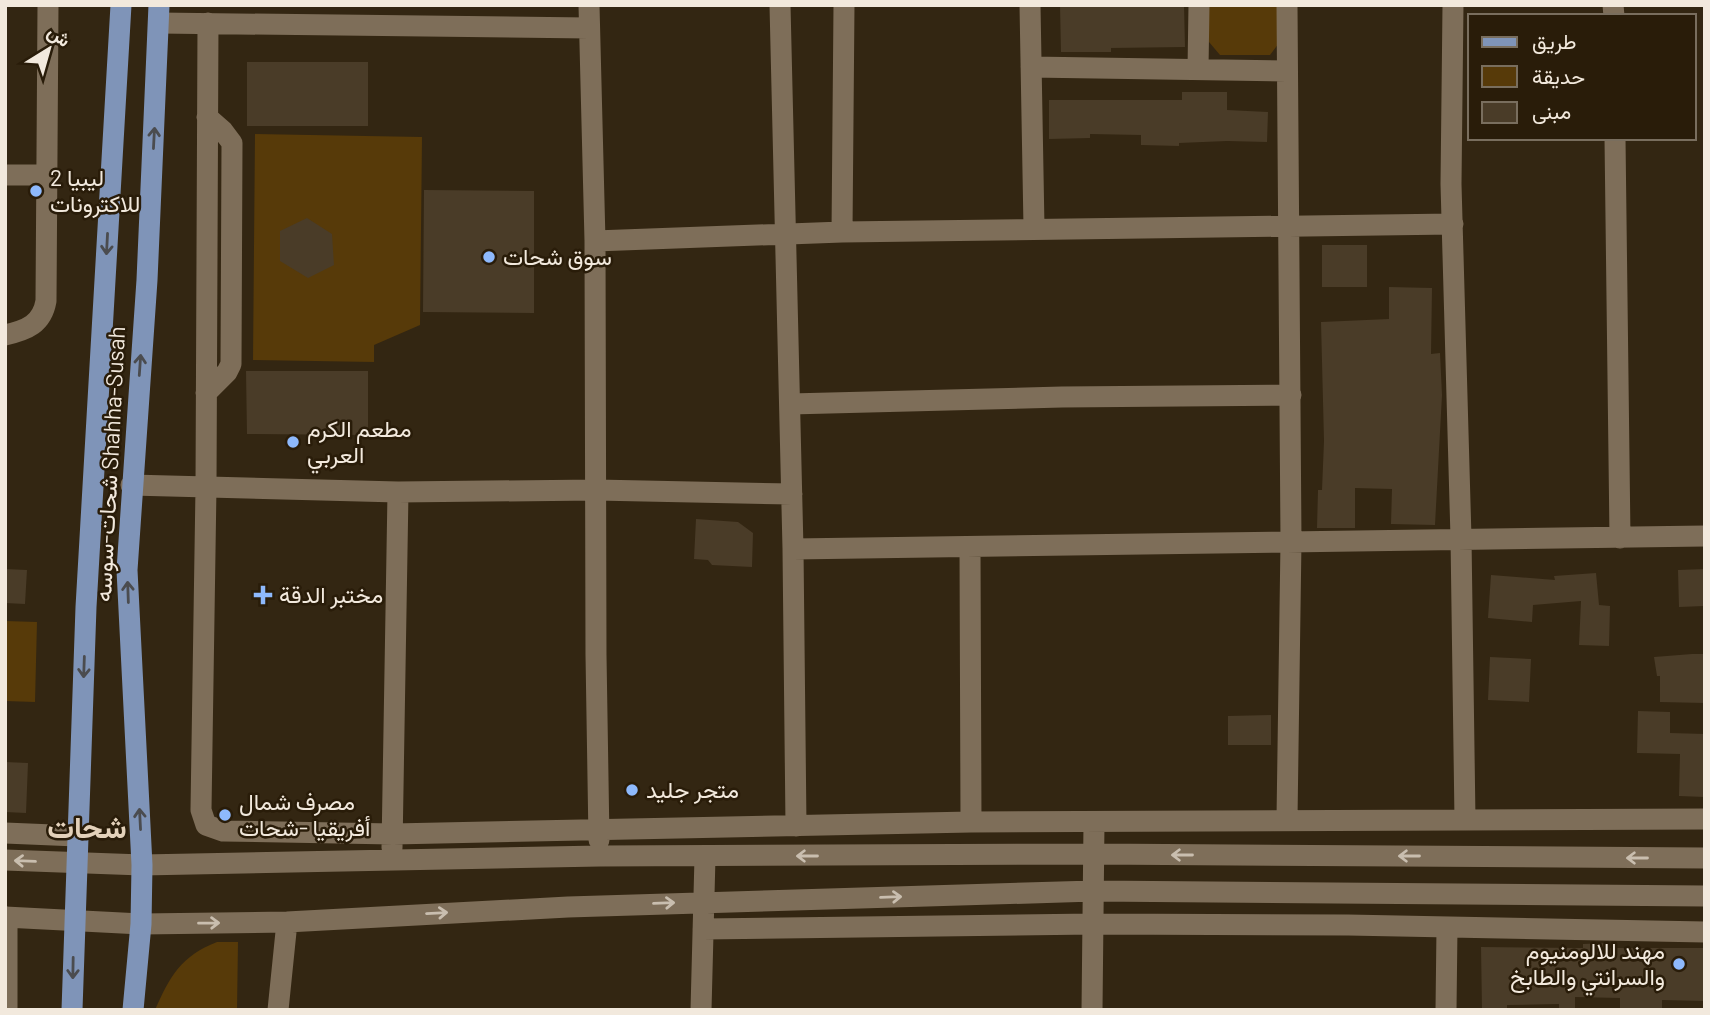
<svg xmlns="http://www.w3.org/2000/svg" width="1710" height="1015" viewBox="0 0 1710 1015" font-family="Barlow,Vazirmatn,sans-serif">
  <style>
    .green { fill: #573a09 }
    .building { fill: #4a3c28 }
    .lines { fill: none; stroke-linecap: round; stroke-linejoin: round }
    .minor { stroke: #7e6e59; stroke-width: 21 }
    .major { stroke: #7f94b8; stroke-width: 21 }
    .oneway { stroke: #4b4c4f }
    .oneway2 { stroke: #c9beaf }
    .poi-dot { fill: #8eb9fc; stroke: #291c09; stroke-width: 2.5 }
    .labels { text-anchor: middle; stroke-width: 5; stroke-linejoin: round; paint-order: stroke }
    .poi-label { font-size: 23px; fill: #f2e9dd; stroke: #291c09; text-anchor: start }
    .street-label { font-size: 23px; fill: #f2e9dd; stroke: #291c09 }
    .district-label { font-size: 30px; font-weight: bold; fill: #e3d1ba; stroke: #291c09 }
  </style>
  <rect width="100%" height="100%" fill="#332612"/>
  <path class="green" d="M1209 5H1279V43L1270 55H1220L1209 42Z
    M255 134 422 137 420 325 374 345V362L253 360Z
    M5 621 37 622 35 702 5 701Z
    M217 942H238L237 1010H155C170 976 181 956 217 942Z"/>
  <path class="building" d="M1060 5H1184L1185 47 1111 48V52H1061Z
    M247 62H368V126H247Z
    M1182 92H1227V110L1268 112 1267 142 1227 141 1179 143V146L1141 145V135L1090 134V138L1049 139V100H1182Z
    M424 190 534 191V313L423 312Z
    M307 218 332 234 334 265 308 278 280 261V231Z
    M1322 245H1367V287H1322Z
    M1389 287 1432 288 1431 354 1440 353 1442 395 1435 525 1391 524 1392 489 1355 488V528H1317L1318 490H1322L1324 441 1321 322 1389 319Z
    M246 371H368V435L247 434Z
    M696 519 738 522 753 533 752 567 712 565 708 560 694 559Z
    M5 569 27 570 25 604 5 603Z
    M1705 569 1704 606 1679 607 1678 570Z
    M1596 573 1599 605 1610 606 1609 646 1579 645 1581 601 1533 605 1532 622 1488 618 1491 575 1555 580 1554 576Z
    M1692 654H1705V703L1660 702V676H1657L1654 657Z
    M1490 657 1531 659 1529 702 1488 700Z
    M1638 711 1670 712V733L1705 734V797L1679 796 1680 754 1637 753Z
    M1271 715V745H1228V716Z
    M5 762 28 763 26 813 5 812Z
    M1607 943V948H1705L1704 1001 1662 1000V1010H1620V998L1575 997V1010H1559V1004L1507 1005V1010H1482L1481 947 1583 948V944Z"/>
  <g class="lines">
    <path class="minor" d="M589 5 595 241 596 655 599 840
      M780 5 793 549 796 826
      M1030 5 1034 228
      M1287 5 1291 541 1287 819
      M1453 5 1451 184 1461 538 1465 820
      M1613 5 1614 16
      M159 23 589 28
      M208 23 206 487 201 810 206 825 223 831 393 834 971 822 1705 819
      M1031 67 1287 71
      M1198 69 1199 5
      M1615 138 1620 538
      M5 175H46
      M842 232 844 5
      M595 241 842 232 1453 224
      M5 335C27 330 42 324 46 301L48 5
      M206 393 227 372 231 364 232 143 223 131 207 117
      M790 404 1062 397 1291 395
      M131 485 398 492 596 490 792 494
      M970 547 971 822
      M793 549 1705 536
      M5 833 77 836
      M392 848 398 492
      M5 860 142 865 600 856 1094 854 1705 858
      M5 917 141 924 287 922 568 907 1094 891 1705 896
      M7 917V1010
      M703 929 1094 924 1348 925 1705 932
      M278 1010 287 922
      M701 1010 705 857
      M1092 1010 1094 823
      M1446 1010 1447 928"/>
    <path class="major" d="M72 1010 86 607 121 5
      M133 1010 141 924 142 865 127 570 147 280 159 5"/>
  </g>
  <defs><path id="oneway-shaft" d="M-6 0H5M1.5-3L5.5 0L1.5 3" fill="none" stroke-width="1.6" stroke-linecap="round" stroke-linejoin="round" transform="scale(1.75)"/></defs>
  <g class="oneway">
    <use href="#oneway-shaft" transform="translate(154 138) rotate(-87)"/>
    <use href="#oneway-shaft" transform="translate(107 244) rotate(93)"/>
    <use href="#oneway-shaft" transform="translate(140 365) rotate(-86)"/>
    <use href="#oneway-shaft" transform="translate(128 592) rotate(-92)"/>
    <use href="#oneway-shaft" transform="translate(84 667) rotate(92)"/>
    <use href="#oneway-shaft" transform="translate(140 819) rotate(-93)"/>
    <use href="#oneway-shaft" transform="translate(73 968) rotate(91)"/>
  </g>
  <g class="oneway2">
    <use href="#oneway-shaft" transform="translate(1182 855) rotate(-180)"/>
    <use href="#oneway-shaft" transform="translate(807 856) rotate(180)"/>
    <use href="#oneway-shaft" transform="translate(1409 856) rotate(-180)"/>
    <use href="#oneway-shaft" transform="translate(1637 858) rotate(-180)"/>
    <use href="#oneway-shaft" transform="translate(25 861) rotate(-178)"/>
    <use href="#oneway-shaft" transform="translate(891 897) rotate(-2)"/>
    <use href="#oneway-shaft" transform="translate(664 903) rotate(-2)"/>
    <use href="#oneway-shaft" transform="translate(437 913) rotate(-3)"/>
    <use href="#oneway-shaft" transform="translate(209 923) rotate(-1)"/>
  </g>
  <g class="poi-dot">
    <circle cx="36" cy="191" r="7"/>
    <circle cx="489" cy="257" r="7"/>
    <circle cx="293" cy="442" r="7"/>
    <path d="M259.5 584.5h7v7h7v7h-7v7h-7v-7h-7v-7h7z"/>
    <circle cx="632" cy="790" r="7"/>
    <circle cx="225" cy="815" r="7"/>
    <circle cx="1679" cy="964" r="7"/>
  </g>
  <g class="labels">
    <g class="poi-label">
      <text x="50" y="186">ليبيا 2<tspan x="50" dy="26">للاكترونات</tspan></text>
      <text x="503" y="265">سوق شحات</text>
      <text x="307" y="437">مطعم الكرم<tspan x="307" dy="26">العربي</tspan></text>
      <text x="279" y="603">مختبر الدقة</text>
      <text x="646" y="798">متجر جليد</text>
      <text x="239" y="810">مصرف شمال<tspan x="239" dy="26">أفريقيا -شحات</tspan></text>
      <text x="1665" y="959" text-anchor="end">مهند للالومنيوم<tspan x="1665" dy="26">والسرانتي والطابخ</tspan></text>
    </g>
    <g class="street-label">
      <text transform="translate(110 464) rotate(-87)" y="8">شحات-سوسه Shahha-Susah</text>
    </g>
    <g class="district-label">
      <text x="87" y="838">شحات</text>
    </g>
  </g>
  <rect width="1710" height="1015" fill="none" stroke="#f2e9dd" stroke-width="14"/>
  <rect x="1468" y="14" width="228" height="126" fill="#291c09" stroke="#796e5e" stroke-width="2"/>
  <rect x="1482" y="37" width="35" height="10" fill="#7f94b8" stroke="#796e5e" stroke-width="2"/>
  <text x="1532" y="49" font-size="21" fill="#f2e9dd">طريق</text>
  <rect x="1482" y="66" width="35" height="21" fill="#573a09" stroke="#796e5e" stroke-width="2"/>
  <text x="1532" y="84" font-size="21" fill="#f2e9dd">حديقة</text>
  <rect x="1482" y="102" width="35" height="21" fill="#4a3c28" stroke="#796e5e" stroke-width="2"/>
  <text x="1532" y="119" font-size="21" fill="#f2e9dd">مبنى</text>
  <g transform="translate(49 49) rotate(37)" stroke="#291c09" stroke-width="5" paint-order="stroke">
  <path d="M0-5L12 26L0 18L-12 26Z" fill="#f2e9dd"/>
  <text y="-10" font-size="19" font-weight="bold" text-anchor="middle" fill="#f2e9dd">ش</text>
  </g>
</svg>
